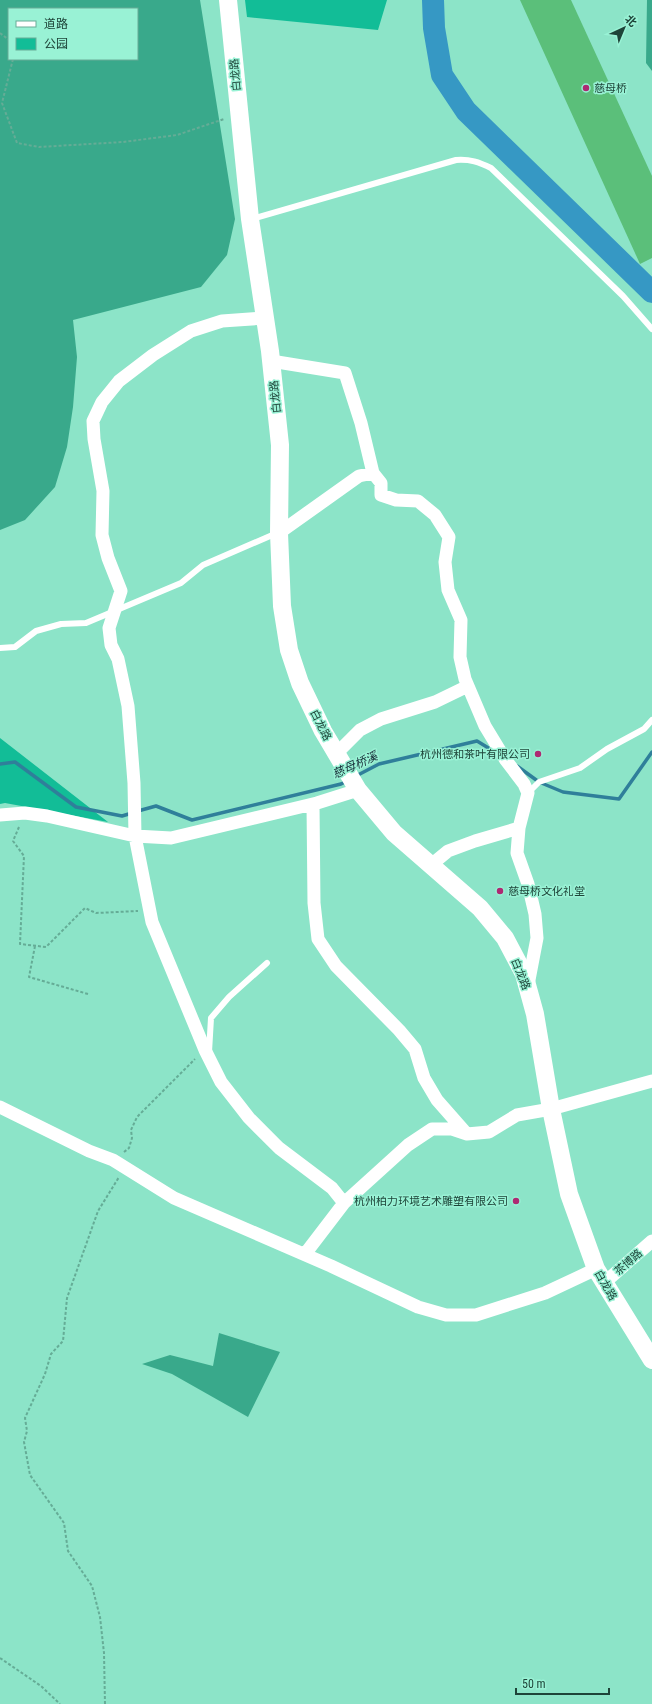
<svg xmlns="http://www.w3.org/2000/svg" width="652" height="1704" viewBox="0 0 652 1704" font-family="'Roboto Condensed','Noto Sans SC',sans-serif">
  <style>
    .green { fill: #12bd97 }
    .forest { fill: #39a98b; fill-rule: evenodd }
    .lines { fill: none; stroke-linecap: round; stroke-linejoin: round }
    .stream { stroke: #2f7f9a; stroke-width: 3.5 }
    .river { stroke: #3698c4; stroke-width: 22 }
    .building { fill: #5bbf7a }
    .path { stroke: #65ac96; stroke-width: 2; stroke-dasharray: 3 2; stroke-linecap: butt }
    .lane { stroke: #fff; stroke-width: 6 }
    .street { stroke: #fff; stroke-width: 13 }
    .secondary { stroke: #fff; stroke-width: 18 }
    .poi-dot { fill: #ad2972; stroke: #99f2d5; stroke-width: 1.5 }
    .labels { text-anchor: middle; stroke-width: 3; stroke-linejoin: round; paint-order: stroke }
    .street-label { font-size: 11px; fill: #1e4439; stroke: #99f2d5 }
    .poi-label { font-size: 11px; fill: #1e4439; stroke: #99f2d5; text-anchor: start }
    .water-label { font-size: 12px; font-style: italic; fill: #182d38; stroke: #99f2d5 }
  </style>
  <rect width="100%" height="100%" fill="#8ce4c8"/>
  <path class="green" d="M245 0H387L378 30 247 17Z
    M0 738 108 822 5 803 0 804Z"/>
  <path class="forest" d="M0 0H200L235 219 227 255 201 287 73 320 77 357 73 407 67 447 55 487 25 520 0 530ZM9 9H137V59H9Z
    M647 0H652V71L646 63Z
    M219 1333 280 1352 248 1417 172 1374 142 1364 170 1355 213 1366Z"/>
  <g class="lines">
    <path class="stream" d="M0 764 15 762 76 807 122 816 132 813
      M517 766 539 782 563 792 619 799 652 752
      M356 776 379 764 477 741 495 752
      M138 811 156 806 192 820 341 784 347 781"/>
    <path class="river" d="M433 0 434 28 442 75 466 111 652 292"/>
  </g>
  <path class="building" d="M520 0H571L652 176V258L640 264Z"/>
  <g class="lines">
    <path class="path" d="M0 33 9 40
      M13 59 2 103 17 143 39 147 123 142 177 135 224 119
      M19 827 13 841 24 856 20 944 46 947 85 908 96 913 138 911
      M35 946 29 977 88 994
      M124 1152 129 1148 132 1138 131 1130 137 1117 195 1059
      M0 1658 41 1686 60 1704
      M105 1704 104 1653 100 1617 92 1586 68 1551 64 1523 30 1475 24 1442 27 1431 25 1418 45 1374 51 1354 63 1341 67 1298 98 1211 119 1177"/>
    <path class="lane" d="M252 219 456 160C470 159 479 162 491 168L623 296 652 329
      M0 648 15 647 36 631 61 624 86 623 181 583 203 565 277 533
      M528 793 539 782 580 768 607 749 644 729 652 720
      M209 1052 211 1018 229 997 267 963"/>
    <path class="street" d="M265 318 222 321 191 331 153 355 119 381 102 402 93 421 94 439 103 491 102 535 108 558 121 591 109 628 111 645 118 659 128 706 134 783 135 836 152 922 205 1050 221 1082 249 1118 279 1148 332 1188 344 1203
      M271 361 345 373 361 423 373 473
      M279 533 359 476 373 473 381 483V495L396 500 418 501 435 515 449 537 445 562 448 590 461 620 460 657 465 679 485 726 505 759 524 784 528 793 519 828 517 853 528 884 535 914 537 938 528 985
      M336 754 360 730 381 719 435 702 468 686
      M313 804 314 903 318 939 336 966 399 1030 415 1049 424 1078 437 1100 466 1133
      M0 815 25 813 47 816 135 836 171 838 317 803 358 790
      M431 865 448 851 475 841 519 828
      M0 1107 89 1151 113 1160 174 1198 331 1266 418 1307 446 1315H476L545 1293 596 1269
      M305 1254 344 1203 408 1145 432 1129H452L467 1134 489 1132 517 1115 551 1109 652 1081
      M604 1283 652 1241"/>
    <path class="secondary" d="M228 0 250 219 270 351 280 445 279 533 282 606 289 650 300 683 323 731 358 790 394 833 480 908 505 938 524 974 535 1014 551 1109 569 1194 596 1269 652 1360"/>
  </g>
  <g class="poi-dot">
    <circle cx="586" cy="88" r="4"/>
    <circle cx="538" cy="754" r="4"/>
    <circle cx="500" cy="891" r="4"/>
    <circle cx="516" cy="1201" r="4"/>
  </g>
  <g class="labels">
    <g class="street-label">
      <text transform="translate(235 75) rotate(-95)" y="4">白龙路</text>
      <text transform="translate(275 397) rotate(-96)" y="4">白龙路</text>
      <text transform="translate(321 725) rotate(63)" y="4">白龙路</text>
      <text transform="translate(521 974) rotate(68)" y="4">白龙路</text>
      <text transform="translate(628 1262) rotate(-41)" y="4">茶博路</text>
      <text transform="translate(606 1285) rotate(60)" y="4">白龙路</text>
    </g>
    <g class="poi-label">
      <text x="594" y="92">慈母桥</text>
      <text x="530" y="758" text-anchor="end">杭州德和茶叶有限公司</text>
      <text x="508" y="895">慈母桥文化礼堂</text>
      <text x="508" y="1205" text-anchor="end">杭州柏力环境艺术雕塑有限公司</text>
    </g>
    <g class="water-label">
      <text transform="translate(355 765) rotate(-24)" y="4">慈母桥溪</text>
    </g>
  </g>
  <rect x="8" y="8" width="130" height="52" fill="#99f2d5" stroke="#68ac97"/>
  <rect x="16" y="21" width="20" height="6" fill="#ffffff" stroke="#68ac97"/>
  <text x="44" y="28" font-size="12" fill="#1e4439">道路</text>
  <rect x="16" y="38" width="20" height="12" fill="#12bd97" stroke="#68ac97"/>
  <text x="44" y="48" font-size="12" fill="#1e4439">公园</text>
  <g transform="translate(624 28) rotate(44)" stroke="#99f2d5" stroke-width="3" paint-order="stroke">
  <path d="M0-3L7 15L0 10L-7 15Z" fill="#1e4439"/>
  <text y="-6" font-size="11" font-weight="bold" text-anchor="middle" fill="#1e4439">北</text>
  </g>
  <path d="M516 1688v6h93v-6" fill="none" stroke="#1e4439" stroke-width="2"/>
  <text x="522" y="1688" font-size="12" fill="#1e4439" stroke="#99f2d5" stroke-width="3" paint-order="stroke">50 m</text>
</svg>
